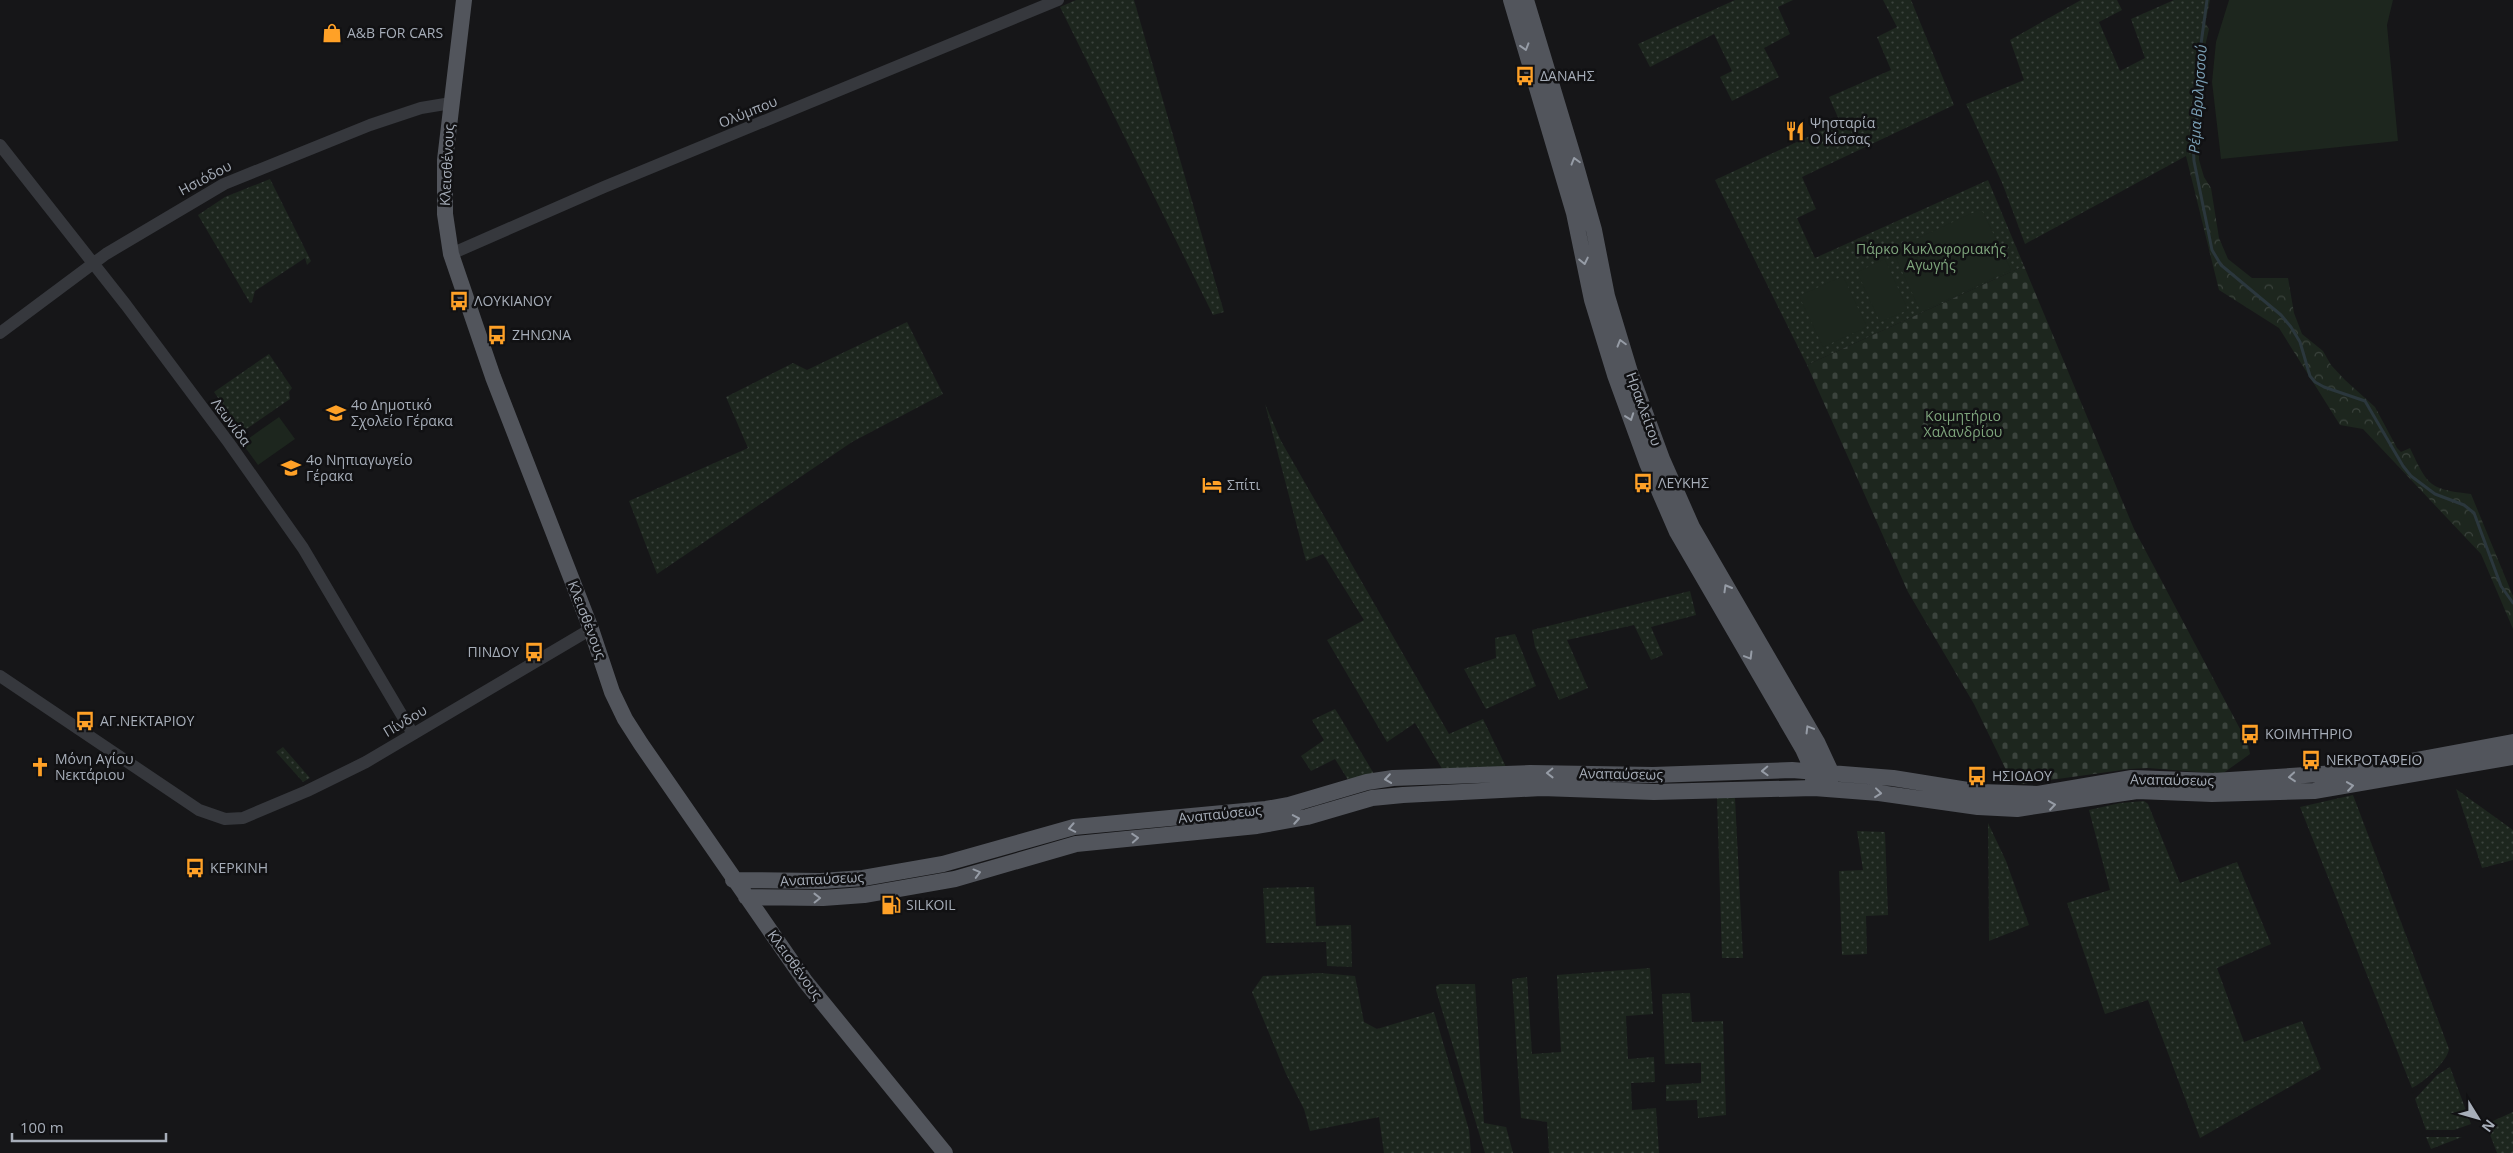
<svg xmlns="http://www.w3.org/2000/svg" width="2513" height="1153" viewBox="0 0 2513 1153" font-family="'Open Sans',sans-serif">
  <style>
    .green { fill: url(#green-dots) }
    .forest { fill: url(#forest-crowns) }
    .cemetery { fill: url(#cemetery-stones) }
    .pitch { fill: #1d261e }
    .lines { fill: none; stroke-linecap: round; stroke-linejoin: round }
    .stream { stroke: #2b373d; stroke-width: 3 }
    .minor { stroke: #36383d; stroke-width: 12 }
    .major { stroke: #52555c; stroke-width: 16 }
    .oneway { stroke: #969ca6 }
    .labels { text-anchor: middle; stroke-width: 5; stroke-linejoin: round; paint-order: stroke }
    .poi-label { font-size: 14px; fill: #a7aeb9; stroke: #111113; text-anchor: start }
    .street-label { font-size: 14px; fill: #a7aeb9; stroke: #111113 }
    .park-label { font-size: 14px; fill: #7ea57c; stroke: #111113 }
    .water-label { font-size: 15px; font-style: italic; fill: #7ba0b6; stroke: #111113 }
  </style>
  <defs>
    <pattern id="green-dots" width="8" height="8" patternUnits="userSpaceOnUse" patternTransform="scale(1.25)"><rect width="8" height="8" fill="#1d261e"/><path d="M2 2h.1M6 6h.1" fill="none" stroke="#3b433d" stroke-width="1.8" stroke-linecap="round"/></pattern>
    <pattern id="forest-crowns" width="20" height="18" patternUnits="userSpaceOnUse" patternTransform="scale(1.25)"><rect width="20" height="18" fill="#1d261e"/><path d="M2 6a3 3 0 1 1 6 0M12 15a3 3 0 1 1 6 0" fill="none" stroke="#3b433d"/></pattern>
    <pattern id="cemetery-stones" width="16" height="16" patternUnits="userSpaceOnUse" patternTransform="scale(1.25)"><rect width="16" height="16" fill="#1d261e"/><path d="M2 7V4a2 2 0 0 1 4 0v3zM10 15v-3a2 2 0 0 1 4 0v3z" fill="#3b433d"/></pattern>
  </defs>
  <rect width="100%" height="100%" fill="#161618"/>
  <path class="green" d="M1076 0H1134L1224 312 1213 315 1060 7Z
    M1735 0H1793L1778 7 1790 34 1764 48 1779 77 1732 101 1720 77 1732 71 1714 34 1650 67 1638 44Z
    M1883 0H1911L1954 105 1802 177 1816 209 1797 218 1815 258 1988 180 2024 266 1807 365 1715 180 1840 122 1829 97 1891 70 1877 37 1897 27Z
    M2081 0H2117L2122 10 2099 22 2120 71 2145 58 2131 19 2174 0H2210L2198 58 2186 156 2025 244 2003 185 1966 104 2024 80 2010 40Z
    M270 179 311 261 307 265 305 258 255 291 252 302 250 303 198 215 225 197Z
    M907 322 943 394 852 442 657 574 629 501 748 448 726 397 793 363 807 370Z
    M269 354 292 388 289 392 290 399 242 432 214 392Z
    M1265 404 1281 441 1449 734 1483 719 1507 769 1444 772 1415 723 1387 742 1327 640 1364 620 1323 554 1306 561Z
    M1690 591 1696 615 1651 627 1663 655 1651 660 1634 625 1567 640 1588 688 1559 700 1535 647 1532 630Z
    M1515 634 1536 686 1486 709 1464 669 1496 658 1495 638Z
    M1335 709 1340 717 1377 779 1350 783 1335 759 1311 771 1301 756 1324 740 1312 720Z
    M283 747 310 778 303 782 276 752Z
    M2456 789 2513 830V860L2482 868Z
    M2353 795 2449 1049C2447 1062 2424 1082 2412 1088L2300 807Z
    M1717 798H1735L1743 958H1722Z
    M2144 801 2148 804 2180 883 2237 862 2271 944 2217 968 2244 1042 2302 1021 2321 1069 2200 1138 2148 1000 2105 1014 2067 903 2110 890 2089 810 2120 803Z
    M1988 823 2006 861 2029 925 1989 941Z
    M1857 831 1885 832 1888 915 1866 916 1867 954 1842 955 1839 871 1863 870Z
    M1314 887 1316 926 1351 925 1352 967 1327 966 1326 942 1266 943 1263 888Z
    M1650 968 1653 1014 1626 1016 1628 1059 1654 1057 1655 1082 1631 1083 1632 1110 1656 1108 1659 1153H1549L1547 1122 1521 1118 1512 979 1527 977 1532 1054 1561 1052 1557 975Z
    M1320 973 1355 976 1364 1022 1377 1029 1434 1012 1469 1130 1471 1153H1384L1379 1117 1310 1131 1304 1109 1286 1074 1252 992 1263 976Z
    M1440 984H1475L1484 1123 1506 1127 1513 1153H1485L1436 990V986Z
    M1690 993 1692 1022 1723 1021 1726 1115 1698 1118 1697 1100 1666 1101V1085L1701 1083V1063L1665 1064 1662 994Z
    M2450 1067 2471 1124 2454 1130H2426L2415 1099 2437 1075Z
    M2513 1112V1153H2497L2486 1124Z
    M2426 1137H2462L2431 1149Z"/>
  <path class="forest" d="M2205 23 2209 29 2200 68 2199 160 2204 177 2211 188 2219 238 2228 259 2252 278H2288L2294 313 2302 334 2323 351 2331 365 2345 380 2375 407 2397 448 2401 452 2410 448C2428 486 2429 489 2471 494L2513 596V629L2481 554 2363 429 2340 425 2279 328 2219 290 2186 156 2198 58Z"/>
  <path class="cemetery" d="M2024 266 2134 529 2248 744 2250 754 2222 774 2148 768 2130 769 2022 784 2009 776 1974 704 1908 592 1807 365Z"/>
  <path class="pitch" d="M2229 0H2393L2387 25 2398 141 2221 159 2212 82 2216 42Z
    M1979 210 1983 212 2011 270 1921 312 1892 250Z
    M1885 259 1908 310 1880 322 1857 272Z
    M1843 276 1867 327 1823 347 1799 296Z
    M279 417 295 439 258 465 242 443Z"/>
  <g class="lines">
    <path class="stream" d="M2207 0 2198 66V111L2193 142 2194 161 2212 250 2221 265 2281 315 2291 327 2300 342 2310 376 2315 382 2324 387 2365 401 2403 466 2411 476 2435 494 2464 505 2474 513 2501 586 2513 603"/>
    <path class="minor" d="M0 145 126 305 229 443 303 548 413 734
      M451 254 604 187 1058 0
      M0 333 106 254 224 184 370 125 421 108 451 103
      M0 676 199 810 225 819 243 818 307 791 366 762 591 629"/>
    <path class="major" d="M464 0 445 160V214L451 254 493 377 591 629 612 692 625 719 641 744 805 981 945 1153
      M1511 0 1574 213 1592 300 1615 375 1647 463 1677 532 1803 749 1813 771V780
      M1526 0 1574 159 1594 230 1607 296 1630 372 1662 459 1692 527 1817 742 1831 772 1830 781
      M733 880 821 881 863 878 943 864 1074 827 1266 809 1289 805 1367 782 1393 778 1530 773 1653 775 1792 770 1893 778 1980 792 2038 794 2132 778 2214 781 2352 772 2513 742
      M746 897 823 898 864 895 955 879 1076 844 1257 826 1307 817 1372 798 1403 795 1542 788 1654 792 1814 788 1879 793 1978 807 2017 809 2137 791 2212 794 2314 791 2513 757"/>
  </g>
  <defs><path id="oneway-chevron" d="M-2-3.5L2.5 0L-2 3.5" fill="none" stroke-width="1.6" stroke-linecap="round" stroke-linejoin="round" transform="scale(1.25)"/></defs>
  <g class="oneway">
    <use href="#oneway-chevron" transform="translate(1525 47) rotate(73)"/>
    <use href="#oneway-chevron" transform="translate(1575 161) rotate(-106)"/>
    <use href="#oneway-chevron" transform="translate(1584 261) rotate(78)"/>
    <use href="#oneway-chevron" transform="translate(1621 343) rotate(-106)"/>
    <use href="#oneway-chevron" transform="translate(1630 417) rotate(70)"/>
    <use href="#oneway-chevron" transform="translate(1727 588) rotate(-120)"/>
    <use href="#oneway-chevron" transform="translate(1749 656) rotate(59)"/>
    <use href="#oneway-chevron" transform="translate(1809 729) rotate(-121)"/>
    <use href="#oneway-chevron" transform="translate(1765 771) rotate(178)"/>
    <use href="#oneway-chevron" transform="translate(1550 773) rotate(179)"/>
    <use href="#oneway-chevron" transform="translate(2292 777) rotate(175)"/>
    <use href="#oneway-chevron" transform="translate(1388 779) rotate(172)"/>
    <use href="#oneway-chevron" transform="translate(2350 786) rotate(-8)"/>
    <use href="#oneway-chevron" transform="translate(1878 793) rotate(6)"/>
    <use href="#oneway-chevron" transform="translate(2052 805) rotate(-8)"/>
    <use href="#oneway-chevron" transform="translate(1296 819) rotate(-10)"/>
    <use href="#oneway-chevron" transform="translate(1072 828) rotate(169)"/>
    <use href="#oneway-chevron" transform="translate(1135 838) rotate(-4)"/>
    <use href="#oneway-chevron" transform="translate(977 873) rotate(-15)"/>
    <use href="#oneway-chevron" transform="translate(817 898) rotate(-1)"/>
  </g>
  <defs>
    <symbol id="shop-bare" viewBox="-9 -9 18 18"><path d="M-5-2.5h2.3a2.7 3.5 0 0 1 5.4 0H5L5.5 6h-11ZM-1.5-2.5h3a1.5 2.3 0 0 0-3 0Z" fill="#ffa127" stroke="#111113" stroke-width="2.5" paint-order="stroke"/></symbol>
    <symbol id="bus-bare" viewBox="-9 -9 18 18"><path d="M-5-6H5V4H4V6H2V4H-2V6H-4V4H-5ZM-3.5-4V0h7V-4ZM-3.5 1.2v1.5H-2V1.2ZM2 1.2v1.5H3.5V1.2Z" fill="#ffa127" stroke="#111113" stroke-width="2.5" paint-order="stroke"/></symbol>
    <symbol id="restaurant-bare" viewBox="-9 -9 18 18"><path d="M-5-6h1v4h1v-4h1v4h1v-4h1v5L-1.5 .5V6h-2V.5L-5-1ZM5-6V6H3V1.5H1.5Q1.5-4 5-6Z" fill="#ffa127" stroke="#111113" stroke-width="2.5" paint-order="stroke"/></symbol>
    <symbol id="school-bare" viewBox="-9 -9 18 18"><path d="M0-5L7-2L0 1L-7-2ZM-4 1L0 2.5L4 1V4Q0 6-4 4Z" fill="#ffa127" stroke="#111113" stroke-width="2.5" paint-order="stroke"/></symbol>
    <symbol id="hotel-bare" viewBox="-9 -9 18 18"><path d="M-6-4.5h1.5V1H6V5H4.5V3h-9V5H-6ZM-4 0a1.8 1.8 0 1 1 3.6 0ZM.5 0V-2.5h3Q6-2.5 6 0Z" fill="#ffa127" stroke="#111113" stroke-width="2.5" paint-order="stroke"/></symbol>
    <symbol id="church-bare" viewBox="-9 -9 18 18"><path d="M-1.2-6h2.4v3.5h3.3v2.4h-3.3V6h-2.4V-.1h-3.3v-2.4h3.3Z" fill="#ffa127" stroke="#111113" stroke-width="2.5" paint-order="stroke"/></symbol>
    <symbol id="fuel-bare" viewBox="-9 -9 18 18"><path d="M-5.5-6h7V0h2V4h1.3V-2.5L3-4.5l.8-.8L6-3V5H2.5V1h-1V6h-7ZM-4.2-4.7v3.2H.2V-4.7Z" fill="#ffa127" stroke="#111113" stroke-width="2.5" paint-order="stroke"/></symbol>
  </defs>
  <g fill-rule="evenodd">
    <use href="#shop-bare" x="318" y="19" width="28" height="28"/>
    <use href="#bus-bare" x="1511" y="62" width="28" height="28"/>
    <use href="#restaurant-bare" x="1781" y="117" width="28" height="28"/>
    <use href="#bus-bare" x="445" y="287" width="28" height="28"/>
    <use href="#bus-bare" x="483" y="321" width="28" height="28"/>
    <use href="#school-bare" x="322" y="399" width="28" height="28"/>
    <use href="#school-bare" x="277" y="454" width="28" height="28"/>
    <use href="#bus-bare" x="1629" y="469" width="28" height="28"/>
    <use href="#hotel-bare" x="1198" y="471" width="28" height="28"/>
    <use href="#bus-bare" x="520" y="638" width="28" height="28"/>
    <use href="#bus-bare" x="71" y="707" width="28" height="28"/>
    <use href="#bus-bare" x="2236" y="720" width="28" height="28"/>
    <use href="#bus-bare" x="2297" y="746" width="28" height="28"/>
    <use href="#church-bare" x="26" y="753" width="28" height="28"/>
    <use href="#bus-bare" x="1963" y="762" width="28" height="28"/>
    <use href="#bus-bare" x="181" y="854" width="28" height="28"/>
    <use href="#fuel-bare" x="877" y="891" width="28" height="28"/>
  </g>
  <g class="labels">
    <g class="poi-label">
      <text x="347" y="38">A&amp;B FOR CARS</text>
      <text x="1540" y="81">ΔΑΝΑΗΣ</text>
      <text x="1810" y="128">Ψησταρία<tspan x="1810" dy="16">Ο Κίσσας</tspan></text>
      <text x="474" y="306">ΛΟΥΚΙΑΝΟΥ</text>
      <text x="512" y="340">ΖΗΝΩΝΑ</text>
      <text x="351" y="410">4ο Δημοτικό<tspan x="351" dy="16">Σχολείο Γέρακα</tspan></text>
      <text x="306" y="465">4ο Νηπιαγωγείο<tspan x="306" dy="16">Γέρακα</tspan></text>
      <text x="1658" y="488">ΛΕΥΚΗΣ</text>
      <text x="1227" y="490">Σπίτι</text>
      <text x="519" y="657" text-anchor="end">ΠΙΝΔΟΥ</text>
      <text x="100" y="726">ΑΓ.ΝΕΚΤΑΡΙΟΥ</text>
      <text x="2265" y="739">ΚΟΙΜΗΤΗΡΙΟ</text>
      <text x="55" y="764">Μόνη Αγίου<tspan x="55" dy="16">Νεκτάριου</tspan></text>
      <text x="2326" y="765">ΝΕΚΡΟΤΑΦΕΙΟ</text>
      <text x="1992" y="781">ΗΣΙΟΔΟΥ</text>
      <text x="210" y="873">ΚΕΡΚΙΝΗ</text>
      <text x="906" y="910">SILKOIL</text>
    </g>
    <g class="street-label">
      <text transform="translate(748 112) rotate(-22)" y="5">Ολύμπου</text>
      <text transform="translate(447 165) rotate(-87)" y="5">Κλεισθένους</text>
      <text transform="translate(205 178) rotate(-28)" y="5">Ησιόδου</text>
      <text transform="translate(1644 409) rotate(70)" y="5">Ηρακλείτου</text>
      <text transform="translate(231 422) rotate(53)" y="5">Λεωνίδα</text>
      <text transform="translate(587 620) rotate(69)" y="5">Κλεισθένους</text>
      <text transform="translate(405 721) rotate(-31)" y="5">Πίνδου</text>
      <text transform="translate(1621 774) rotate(1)" y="5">Αναπαύσεως</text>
      <text transform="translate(2172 780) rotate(1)" y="5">Αναπαύσεως</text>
      <text transform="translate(1220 814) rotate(-6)" y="5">Αναπαύσεως</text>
      <text transform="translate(822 879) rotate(-3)" y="5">Αναπαύσεως</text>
      <text transform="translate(795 965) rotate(54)" y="5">Κλεισθένους</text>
    </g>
    <g class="park-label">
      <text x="1931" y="254">Πάρκο Κυκλοφοριακής<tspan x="1931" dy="16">Αγωγής</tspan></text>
      <text x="1963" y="421">Κοιμητήριο<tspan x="1963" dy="16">Χαλανδρίου</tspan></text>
    </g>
    <g class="water-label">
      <text transform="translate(2198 99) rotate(-86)" y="5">Ρέμα Βριλησσού</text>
    </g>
  </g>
  <g transform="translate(2478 1118) rotate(127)" stroke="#111113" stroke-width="4" paint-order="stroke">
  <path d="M0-4L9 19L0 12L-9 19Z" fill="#a7aeb9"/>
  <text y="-8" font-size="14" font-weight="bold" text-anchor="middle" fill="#a7aeb9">N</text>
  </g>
  <path d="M12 1133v8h154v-8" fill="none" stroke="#a7aeb9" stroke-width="2.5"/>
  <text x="20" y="1133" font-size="15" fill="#a7aeb9" stroke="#111113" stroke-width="4" paint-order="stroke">100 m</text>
</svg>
